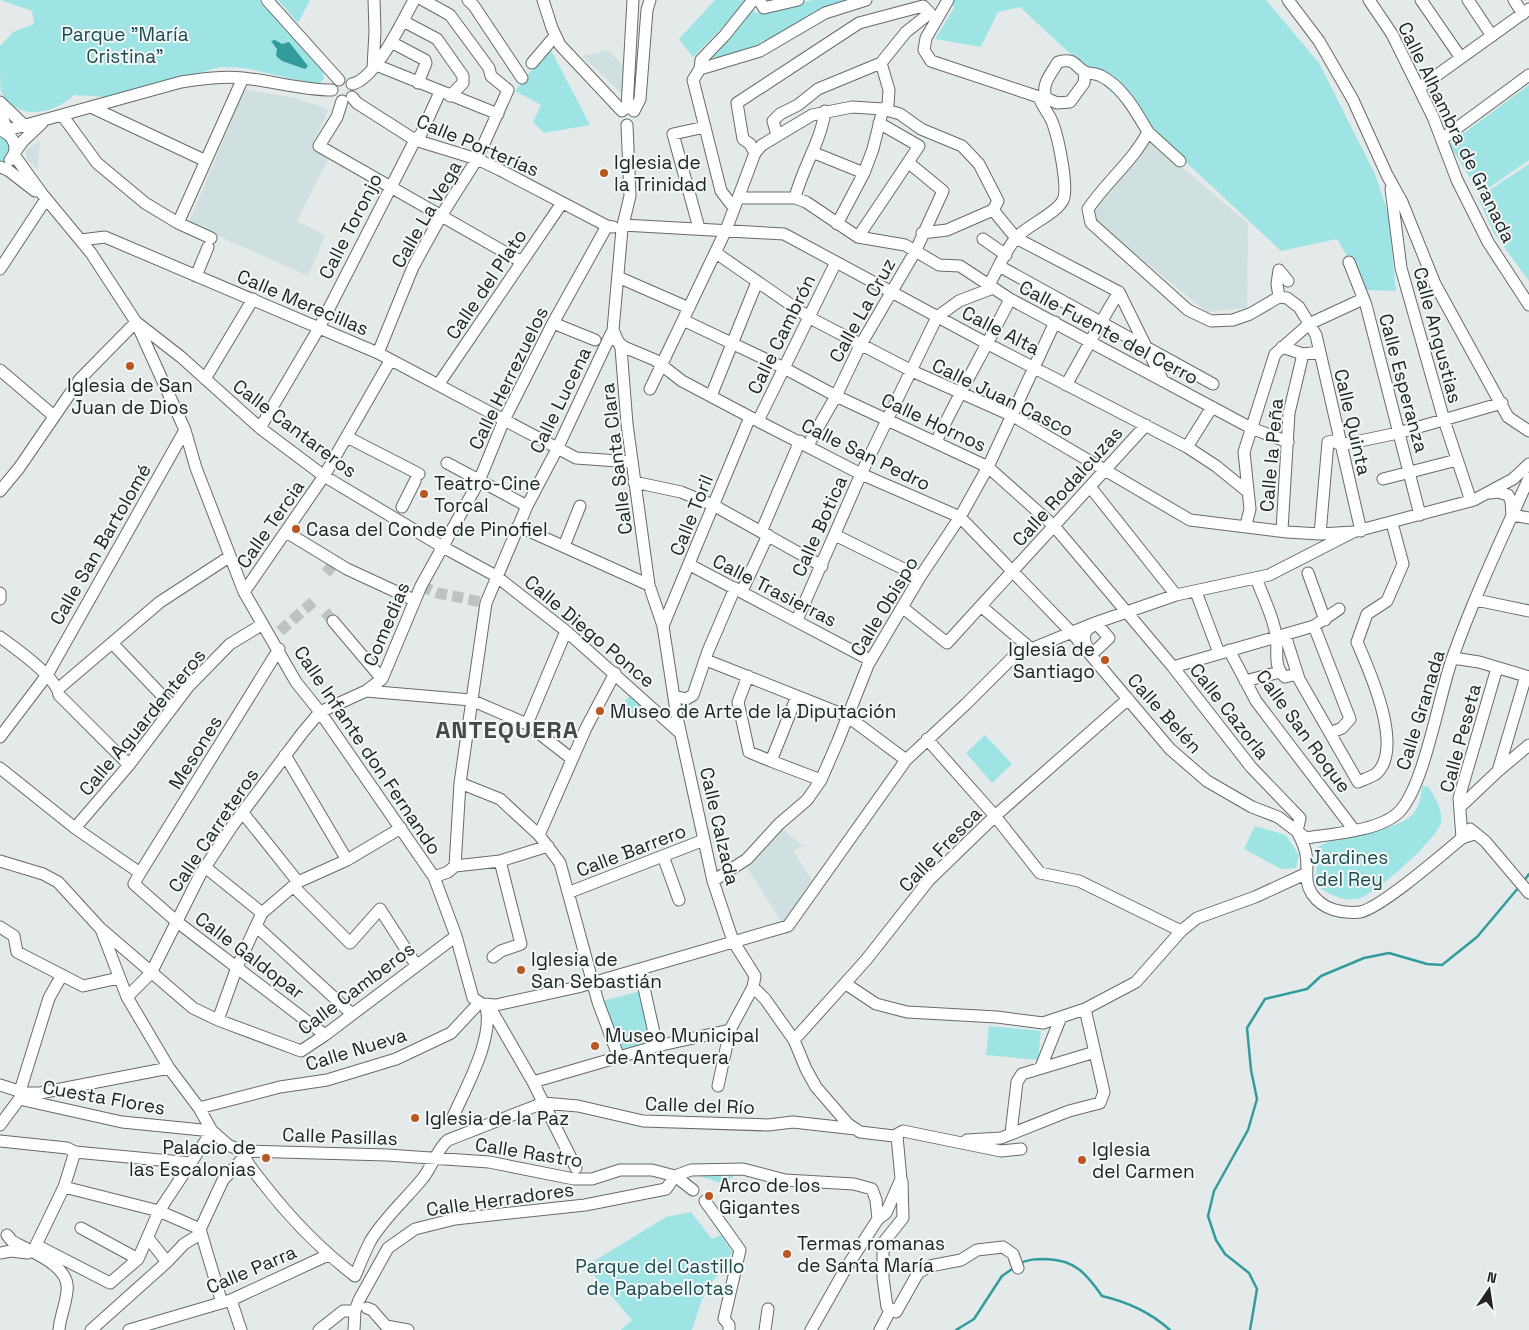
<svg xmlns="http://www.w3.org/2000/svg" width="1529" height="1330" viewBox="0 0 1529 1330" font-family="'Space Grotesk',sans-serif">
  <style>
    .built { fill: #d0e0e0 }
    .green { fill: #9fe4e4 }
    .water { fill: #329c9d }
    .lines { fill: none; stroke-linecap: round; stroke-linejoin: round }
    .stream { stroke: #329c9d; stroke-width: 2.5 }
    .minor-tunnel { stroke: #bdc2c2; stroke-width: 11; stroke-dasharray: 11 5.5; stroke-linecap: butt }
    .minor-casing { stroke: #666b6b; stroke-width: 13 }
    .minor { stroke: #fff; stroke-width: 11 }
    .poi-dot { fill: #ba5620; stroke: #f2f8f8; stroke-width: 2 }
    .labels { text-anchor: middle; stroke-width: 4; stroke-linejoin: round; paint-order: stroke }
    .park-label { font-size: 19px; fill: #1d4a4b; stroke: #f2f8f8 }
    .street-label { font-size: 19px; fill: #222424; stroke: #f2f8f8 }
    .poi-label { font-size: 19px; fill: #222424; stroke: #f2f8f8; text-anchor: start }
    .district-label { font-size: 24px; font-weight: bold; letter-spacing: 1px; fill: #444949; stroke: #f2f8f8 }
  </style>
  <rect width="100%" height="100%" fill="#e4eaea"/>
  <path class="built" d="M608 50 623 65 622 94 582 56Z
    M244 90 292 97 329 109 312 146 329 158 297 221 325 235 308 276 189 223Z
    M40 141 38 170 26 159V150Z
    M1151 141 1248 223 1247 308 1207 312 1092 219 1096 204Z
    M783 829 802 845 794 852 813 882 788 920 782 922 747 868Z"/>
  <path class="green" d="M0 0H259L323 71 324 79 318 85 245 68 221 67 106 97 74 95C54 114 17 122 1 92 0 85 0 56 0 46L13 32 34 24 32 11Z
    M278 0H310L298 23Z
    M715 0H750L693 57 679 39Z
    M813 0H860L760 42 764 49 701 60 752 1 755 13Z
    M951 0H1266L1319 63 1375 174 1388 212 1396 291 1366 290 1337 239 1281 251 1020 7 998 12 981 47 935 39 954 8Z
    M550 48 590 125 544 133 533 122 541 105 515 91Z
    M1529 85V160L1480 194 1449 144Z
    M0 133 12 145 7 159 0 163Z
    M1529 164V281L1494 233 1478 198Z
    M634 691 650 704 632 719 616 712Z
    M985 735 1012 764 992 783 966 753Z
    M1422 786 1429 787C1435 799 1443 809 1441 823 1438 838 1372 898 1357 899 1341 901 1332 895 1318 887L1316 878 1318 847C1342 832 1406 835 1418 806 1421 800 1421 792 1422 786Z
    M1255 826 1286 835 1299 855 1296 868 1281 869 1244 849Z
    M645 990 657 1046 619 1058 598 1002Z
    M989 1026 1041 1031 1038 1060 986 1055Z
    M700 1174H732L733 1177 723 1184 700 1176Z
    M691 1212 712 1239 721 1235 732 1252C725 1271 720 1270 710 1285 701 1297 697 1316 692 1330H621L632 1320 586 1266 666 1217Z"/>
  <path class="water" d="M275 40 282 44 289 42 308 66 305 69 282 61 276 56 277 49 271 41Z"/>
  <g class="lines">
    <path class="stream" d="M1524 881 1529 874
      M1019 1264C1027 1259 1037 1259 1046 1259 1075 1260 1086 1273 1102 1296 1128 1302 1150 1312 1170 1330
      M956 1330 974 1319 1002 1276 1015 1267
      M1250 1330 1257 1289 1249 1273 1225 1254 1216 1240 1208 1216 1214 1191 1248 1130 1257 1099 1251 1070 1247 1028 1265 999 1307 989 1321 976 1364 958 1389 953 1427 964 1442 965 1477 937 1519 887"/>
    <path class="minor-tunnel" d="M326 573 335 562
      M421 586 438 593 486 603
      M325 612 333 621
      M280 631 314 601"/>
    <defs>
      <path id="minor" d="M267 0 339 80
        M468 0 474 6 522 78
        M543 0 552 28 560 45 622 111
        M759 0 764 8 798 0
        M948 0 926 38 924 50 931 61 1039 97 1045 94
        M1288 0 1319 41 1353 100 1387 175 1402 202 1435 284 1508 417 1529 431
        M1369 0 1392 34 1433 117 1457 180 1488 242 1529 305
        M1421 0 1461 58
        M1468 0 1492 36
        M1514 0 1523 14
        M403 21 437 39 463 76V83L450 96
        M391 42 425 60 426 63 418 83
        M532 63 555 36
        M376 65 498 114
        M373 68 375 31 374 0
        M700 69 760 51 825 13 866 0
        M1085 72 1084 83 1070 102 1057 103 1046 98C1041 84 1051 74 1058 62 1076 58 1073 65 1085 72 1090 74 1096 73 1101 76 1122 86 1137 113 1148 132
        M352 84C375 80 403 20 414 0
        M1419 88 1529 9
        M352 97 357 103 415 140 477 159 500 170 607 226 613 227
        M342 101 337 117 319 146 522 262
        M0 102 29 130
        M91 107 206 161
        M627 108 633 0
        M634 111 640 99 647 10 650 0
        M0 112 9 134
        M62 115 97 163 145 203 178 223 211 238
        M627 125 630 196 622 229 613 330 621 348 627 424 649 585 663 626 677 717 713 881 733 941 755 976 753 987 730 1030 718 1086
        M0 130C14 135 20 149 10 160
        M4 131 181 82C202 79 222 76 243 78 273 81 302 90 332 90
        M777 135 773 121 780 114 798 105 818 89 881 63
        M1442 139 1529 75
        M15 152 23 141 42 123
        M812 152 864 173
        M755 153 750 144 743 139 737 103 859 23 923 6 930 13 906 32 881 63
        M14 155 43 195 91 253 136 322 181 357 260 428 324 476 441 546 496 576 566 631 680 733
        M1180 161 1148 132C1133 161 1106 182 1088 209L1091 223 1188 310 1211 321 1233 320 1250 314 1279 297 1287 298 1299 307 1316 335 1361 531
        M0 167 8 170 35 191
        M1391 189 1401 268 1444 420 1471 501
        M738 198H795L806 202 858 237 905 245 939 265 960 266 1010 299 1251 428 1288 442
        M795 198C802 168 821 142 825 111
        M734 208 721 191 693 80 700 69 701 60 725 35 753 0
        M993 210 1016 238 1119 292 1163 381
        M178 223 243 78
        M837 224 864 173 873 149 883 109 888 105 889 90 881 63
        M623 225 784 234 988 344 1187 447 1216 466 1248 492
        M699 228 673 134 705 127
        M922 233 947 230 993 210
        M858 237 919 146 879 123
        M983 239 1006 255
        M81 240 105 237 378 353 576 458 632 462
        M716 253 810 318 912 371 1013 416 1190 520 1287 532 1320 534 1353 532 1474 500 1513 479 1529 464
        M1349 262 1366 305 1420 515
        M999 266 1213 384
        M0 269 46 199
        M196 276 208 247
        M618 277 689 308
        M989 285C998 269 1006 248 1018 236 1030 224 1057 213 1063 200 1069 188 1058 137 1053 124 1050 114 1042 107 1039 97
        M1279 297 1277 284 1279 270 1288 281
        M683 320 784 368 836 396 988 467 1054 526 1173 667 1251 767 1300 818 1297 831
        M136 322 185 430 196 468 244 592 296 682 320 712 434 877 456 936 473 998 482 1004 496 1005 578 987 788 926 906 760 966 704 1014 656 1092 624 1176 595 1269 575 1353 532
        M553 323 595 340
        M608 340 615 339 624 347 655 360 682 381 750 417 861 474 960 517 1072 633 1170 749 1207 781 1252 807 1278 817 1306 838C1332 834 1380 831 1399 812 1424 787 1439 696 1452 659 1474 597 1502 538 1529 478
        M1282 347 1303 354 1319 352
        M378 353 413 267 441 216 477 159 508 90 491 76 489 68 450 15 423 0
        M0 370 54 416
        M205 379 253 299
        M438 385 562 203
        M1066 385C1084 354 1100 322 1119 292
        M650 389 726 230 755 153 762 145 812 115 852 107 883 109 900 114 921 129 962 146 979 164 998 201 993 210
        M711 396 757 282
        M758 421 836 262
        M260 428 319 328 415 140 421 134 440 92
        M347 437 419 474
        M936 442C959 393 986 348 1010 299
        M808 445 836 396 860 346 916 250 943 191 909 163
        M1341 445 1398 433 1502 403
        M1187 447 1212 407
        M447 463 527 506
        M1383 479 1457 460
        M634 482 681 492 713 505 822 566
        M1091 488 1176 595
        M0 491 19 468 80 379 136 322
        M1490 493 1498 492 1508 495 1511 501 1512 515 1529 518
        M402 507 415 481
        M1246 525 1250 509 1244 452 1275 354 1309 324 1363 299
        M518 526 649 585
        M1282 530 1289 413 1303 354
        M286 532 347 569 414 600
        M761 532 800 441
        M1320 534 1328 442 1333 441 1341 445
        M835 535 920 577
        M564 546 580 506
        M690 565 870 660
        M1308 573 1325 620
        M1256 578C1263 597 1273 616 1276 635 1279 650 1272 666 1285 677L1297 674
        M742 591 768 535
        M244 592 324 476 390 361
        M1196 592 1219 653
        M0 593V599
        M1476 600 1529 611
        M902 607 947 643 1146 425
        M982 607 1030 648
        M797 620 861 474 937 317 959 301 993 288
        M333 621 382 679
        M1097 624 1109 638 1092 654C1082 641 1080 631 1097 624Z
        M663 626 750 417
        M1314 626 1350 719 1342 728 1330 733
        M1285 635 1299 679 1358 782C1363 780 1371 777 1376 774 1405 748 1369 670 1357 642L1367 614 1387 601 1403 564 1392 523
        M0 637C15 648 57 677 59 695L129 765
        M112 643 173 707
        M1229 650 1256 701 1354 830
        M1453 658 1479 662 1529 677
        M706 660 847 716 906 760
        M1173 667 1314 626 1339 609
        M748 676 738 702 749 752 771 761
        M1245 681 1280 672
        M58 689 160 602 229 557
        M366 691 471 700 527 724 572 759
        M674 696 686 699 693 695 708 651 735 588
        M797 696 771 761 821 780
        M527 724 566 631
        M0 737 47 675 185 430
        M927 739 995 816 1040 873 1079 881 1181 931
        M285 755 347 860
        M0 768 75 828 140 873 134 884 176 921 325 1035
        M1498 771 1529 745
        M460 783 500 799 539 835 560 863 598 1002 619 1058
        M1460 807 1498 771 1526 676
        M243 813 298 882
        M75 828 129 765 188 687 230 644 263 624
        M1470 829 1485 841 1529 893
        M1298 833C1301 839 1305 847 1306 854 1309 869 1303 880 1312 894 1323 910 1343 914 1360 912 1381 908 1443 854 1462 838L1474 834
        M539 835 586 728 615 673
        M1462 838 1459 798 1497 668
        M663 856 679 900
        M0 861 43 874 58 882 100 928 193 1008 218 1020 301 1051 325 1035 456 936
        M455 866 500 861 548 846
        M205 867 262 913
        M140 873 279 649
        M434 877 448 872 455 866 460 783 486 603 527 506 557 449 611 334
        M713 881 747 859 779 824 807 800 821 780 838 741 868 665 920 577 960 517 988 467 1055 322
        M293 886 350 943 380 909 416 965
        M570 892 704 840
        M256 926 352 1014
        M0 927 14 936 17 952 83 986 119 978
        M101 929 127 997 169 1068 199 1108 212 1131 228 1145 242 1151C246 1163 255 1173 263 1183 290 1218 320 1249 355 1276
        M493 957 501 951 521 944 500 861
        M640 970 657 1046
        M846 984 876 1004 907 1012 997 1017 1043 1023 1085 1009 1136 982 1181 931 1197 918 1255 897 1305 874
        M753 987 765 999 794 1040 806 1069 816 1087 848 1124 860 1132 894 1136 903 1131 1001 1151 1021 1149
        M127 997 151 973 200 875 233 825 303 732 320 712 366 691 382 679 421 586 479 481 504 420 553 323 607 226
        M489 1006 533 1082 576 1168
        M218 1020 237 967 262 913 298 882 347 860 401 828
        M794 1040 866 960 929 880 995 816 1128 699
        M1041 1067 1061 1017
        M533 1082 657 1046 730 1030
        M0 1085 25 1093H40L169 1068
        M20 1091 49 998 62 975
        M19 1099 122 1122 212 1131
        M199 1108 280 1087 327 1080 396 1059 451 1033 479 1003
        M452 1119C465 1089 494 1039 486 1007
        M0 1125 23 1094
        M1011 1133 1017 1082 1022 1074 1095 1052
        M967 1140 1001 1138 1069 1111 1100 1103 1104 1092 1085 1009
        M0 1141 67 1148 75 1152 192 1163
        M242 1151 387 1155 489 1162 574 1179H592L620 1170H652L675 1176 693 1190
        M75 1152 64 1187 36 1245 110 1283 138 1259 159 1211 212 1131
        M675 1176 691 1170 743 1169 785 1180 854 1184 872 1189 876 1200 878 1219
        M64 1187 159 1211 200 1229 222 1303
        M705 1201 740 1250 724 1319 729 1325V1330
        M81 1228 138 1259
        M7 1235 12 1241C29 1251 71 1265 67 1291 66 1304 60 1317 59 1330
        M148 1238 167 1262
        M0 1253 11 1251 28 1253
        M355 1276C360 1264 365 1251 371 1240 385 1217 406 1199 423 1178 432 1166 438 1148 448 1140L543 1103 578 1106 643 1121 768 1125 793 1122 856 1129
        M231 1300 241 1330
        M367 1308 372 1310 386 1326 408 1330
        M891 1309 896 1312 918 1273 930 1266 961 1260 977 1250 1003 1247 1013 1254 1018 1268
        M891 1309 887 1307 883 1278V1243L903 1218 902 1181
        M91 1330 167 1262 184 1244 197 1236 223 1180 244 1157
        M129 1330 231 1300 328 1255
        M319 1330 343 1311H355
        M354 1330 355 1311 359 1300 388 1248 415 1229 455 1219 585 1205 666 1189 675 1176
        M765 1330 768 1309
        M811 1330 846 1268 878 1219 886 1213 901 1179 897 1136
        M880 1330 891 1309"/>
    </defs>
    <use href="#minor" class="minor-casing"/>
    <use href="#minor" class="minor"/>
  </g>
  <g class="poi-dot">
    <circle cx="604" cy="173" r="5"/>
    <circle cx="130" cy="366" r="5"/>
    <circle cx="424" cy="494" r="5"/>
    <circle cx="296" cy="529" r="5"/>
    <circle cx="1105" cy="660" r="5"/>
    <circle cx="600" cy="711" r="5"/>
    <circle cx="521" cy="970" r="5"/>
    <circle cx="595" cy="1046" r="5"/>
    <circle cx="415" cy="1118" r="5"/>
    <circle cx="266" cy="1158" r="5"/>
    <circle cx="1082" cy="1160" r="5"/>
    <circle cx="709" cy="1196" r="5"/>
    <circle cx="787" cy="1254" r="5"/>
  </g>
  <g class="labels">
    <g class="park-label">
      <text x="125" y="41">Parque "María<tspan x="125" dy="22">Cristina"</tspan></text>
      <text x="1349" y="864">Jardines<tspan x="1349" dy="22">del Rey</tspan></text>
      <text x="660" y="1273">Parque del Castillo<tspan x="660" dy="22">de Papabellotas</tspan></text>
    </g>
    <g class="street-label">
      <text transform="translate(1457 132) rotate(64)" y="7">Calle Alhambra de Granada</text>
      <text transform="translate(478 145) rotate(23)" y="7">Calle Porterías</text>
      <text transform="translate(426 214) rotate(-60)" y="7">Calle La Vega</text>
      <text transform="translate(350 226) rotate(-63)" y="7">Calle Toronjo</text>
      <text transform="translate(486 284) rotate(-56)" y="7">Calle del Plato</text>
      <text transform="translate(303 302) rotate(23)" y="7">Calle Merecillas</text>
      <text transform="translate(862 310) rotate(-61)" y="7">Calle La Cruz</text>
      <text transform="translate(1001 330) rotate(27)" y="7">Calle Alta</text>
      <text transform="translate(1109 332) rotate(28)" y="7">Calle Fuente del Cerro</text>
      <text transform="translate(781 334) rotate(-64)" y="7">Calle Cambrón</text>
      <text transform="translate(1438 335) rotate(75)" y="7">Calle Angustias</text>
      <text transform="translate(508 378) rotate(-64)" y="7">Calle Herrezuelos</text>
      <text transform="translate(1404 383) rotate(75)" y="7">Calle Esperanza</text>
      <text transform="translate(1003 397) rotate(26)" y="7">Calle Juan Casco</text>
      <text transform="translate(560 400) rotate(-64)" y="7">Calle Lucena</text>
      <text transform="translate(934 422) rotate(25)" y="7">Calle Hornos</text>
      <text transform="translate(1353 422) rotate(77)" y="7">Calle Quinta</text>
      <text transform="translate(295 428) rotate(37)" y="7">Calle Cantareros</text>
      <text transform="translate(866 454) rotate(26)" y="7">Calle San Pedro</text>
      <text transform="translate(1271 455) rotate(-85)" y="7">Calle la Peña</text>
      <text transform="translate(616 459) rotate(-97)" y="7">Calle Santa Clara</text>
      <text transform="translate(1067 486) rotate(-48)" y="7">Calle Rodalcuzas</text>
      <text transform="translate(691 515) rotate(-68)" y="7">Calle Toril</text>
      <text transform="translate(270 524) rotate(-55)" y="7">Calle Tercia</text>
      <text transform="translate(819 526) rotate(-66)" y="7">Calle Botica</text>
      <text transform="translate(100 544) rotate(-60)" y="7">Calle San Bartolomé</text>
      <text transform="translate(775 590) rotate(27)" y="7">Calle Trasierras</text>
      <text transform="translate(884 606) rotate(-59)" y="7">Calle Obispo</text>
      <text transform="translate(386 624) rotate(-67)" y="7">Comedias</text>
      <text transform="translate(590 631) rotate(40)" y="7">Calle Diego Ponce</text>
      <text transform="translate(1420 710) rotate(-73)" y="7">Calle Granada</text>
      <text transform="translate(1230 711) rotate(52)" y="7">Calle Cazorla</text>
      <text transform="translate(1165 713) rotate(48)" y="7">Calle Belén</text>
      <text transform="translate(142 722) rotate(-50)" y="7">Calle Aguardenteros</text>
      <text transform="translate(1304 731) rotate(54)" y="7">Calle San Roque</text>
      <text transform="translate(1460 738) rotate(-75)" y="7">Calle Peseta</text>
      <text transform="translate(368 750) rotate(56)" y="7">Calle Infante don Fernando</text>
      <text transform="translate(195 752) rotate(-58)" y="7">Mesones</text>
      <text transform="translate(720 826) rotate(77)" y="7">Calle Calzada</text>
      <text transform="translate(213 830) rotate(-56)" y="7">Calle Carreteros</text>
      <text transform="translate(940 849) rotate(-46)" y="7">Calle Fresca</text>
      <text transform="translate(631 850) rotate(-21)" y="7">Calle Barrero</text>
      <text transform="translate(250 955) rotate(37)" y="7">Calle Galdopar</text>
      <text transform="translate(356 988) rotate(-37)" y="7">Calle Camberos</text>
      <text transform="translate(356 1049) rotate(-17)" y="7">Calle Nueva</text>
      <text transform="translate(104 1097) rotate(10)" y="7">Cuesta Flores</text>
      <text transform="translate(700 1105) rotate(2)" y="7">Calle del Río</text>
      <text transform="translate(340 1136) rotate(2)" y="7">Calle Pasillas</text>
      <text transform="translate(529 1152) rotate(9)" y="7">Calle Rastro</text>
      <text transform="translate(500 1199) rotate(-8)" y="7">Calle Herradores</text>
      <text transform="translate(251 1269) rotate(-23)" y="7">Calle Parra</text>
    </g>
    <g class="poi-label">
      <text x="614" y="169">Iglesia de<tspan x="614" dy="22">la Trinidad</tspan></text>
      <text x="130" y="392" text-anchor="middle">Iglesia de San<tspan x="130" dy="22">Juan de Dios</tspan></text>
      <text x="434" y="490">Teatro-Cine<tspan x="434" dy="22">Torcal</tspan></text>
      <text x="306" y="536">Casa del Conde de Pinofiel</text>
      <text x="1095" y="656" text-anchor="end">Iglesia de<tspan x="1095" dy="22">Santiago</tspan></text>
      <text x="610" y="718">Museo de Arte de la Diputación</text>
      <text x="531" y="966">Iglesia de<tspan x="531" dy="22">San Sebastián</tspan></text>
      <text x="605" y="1042">Museo Municipal<tspan x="605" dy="22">de Antequera</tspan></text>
      <text x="425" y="1125">Iglesia de la Paz</text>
      <text x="256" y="1154" text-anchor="end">Palacio de<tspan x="256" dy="22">las Escalonias</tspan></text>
      <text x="1092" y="1156">Iglesia<tspan x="1092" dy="22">del Carmen</tspan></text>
      <text x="719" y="1192">Arco de los<tspan x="719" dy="22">Gigantes</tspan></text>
      <text x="797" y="1250">Termas romanas<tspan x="797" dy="22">de Santa María</tspan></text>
    </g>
    <g class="district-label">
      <text x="507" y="738">ANTEQUERA</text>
    </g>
  </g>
  <g transform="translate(1489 1290) rotate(13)" stroke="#f2f8f8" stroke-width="4" paint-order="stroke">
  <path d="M0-4L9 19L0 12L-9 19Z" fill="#222424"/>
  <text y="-8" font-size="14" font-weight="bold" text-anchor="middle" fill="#222424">N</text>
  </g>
</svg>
